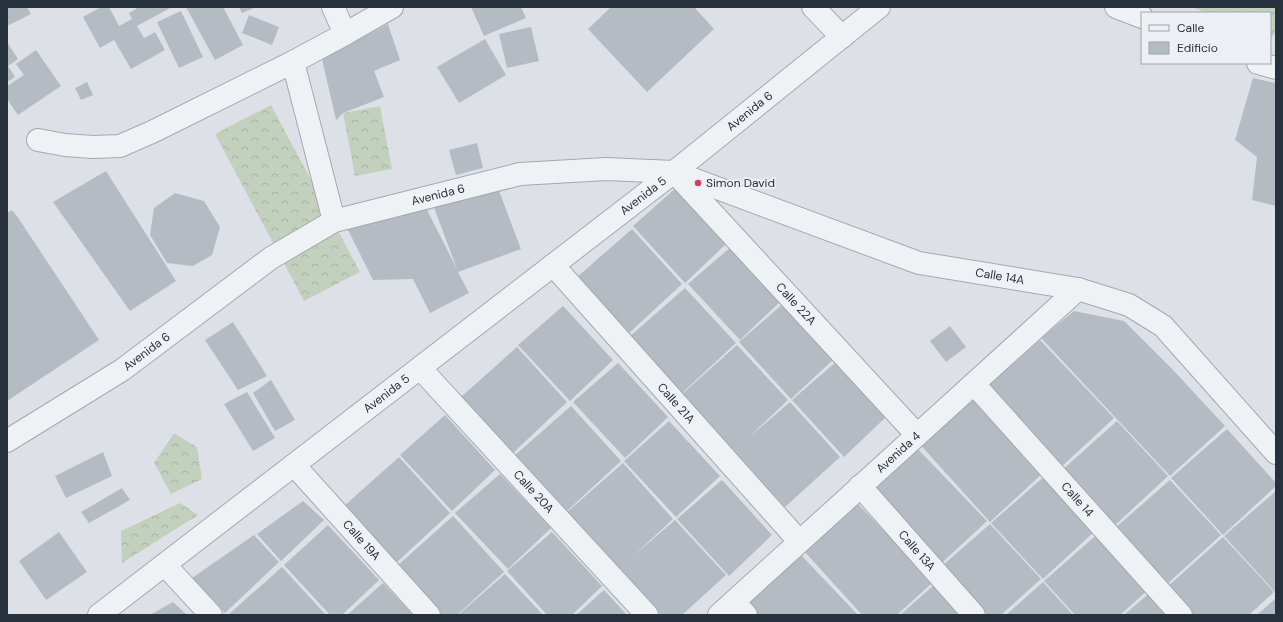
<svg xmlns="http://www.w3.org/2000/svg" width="1283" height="622" viewBox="0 0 1283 622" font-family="'DM Sans',sans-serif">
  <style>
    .forest { fill: url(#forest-crowns) }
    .building { fill: #b4bbc3 }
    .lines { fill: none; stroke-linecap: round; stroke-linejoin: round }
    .minor-casing { stroke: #a3a8b1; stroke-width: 24 }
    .minor { stroke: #eff2f5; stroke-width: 22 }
    .poi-dot { fill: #cb4361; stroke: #ecf0f4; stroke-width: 1.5 }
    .labels { text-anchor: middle; stroke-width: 4; stroke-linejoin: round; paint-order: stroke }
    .street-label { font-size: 12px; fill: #27303d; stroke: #ecf0f4 }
    .poi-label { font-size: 12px; fill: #27303d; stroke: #ecf0f4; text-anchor: start }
  </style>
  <defs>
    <pattern id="forest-crowns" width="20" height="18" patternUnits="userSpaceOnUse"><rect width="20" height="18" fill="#c4d0be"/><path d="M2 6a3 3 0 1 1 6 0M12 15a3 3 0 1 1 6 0" fill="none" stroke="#a8b3a4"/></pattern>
  </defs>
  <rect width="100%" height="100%" fill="#dde1e7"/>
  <path class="forest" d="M1192 7H1276V32L1270 38V13H1206Z
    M271 105 360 272 304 301 215 134Z
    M380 106 392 169 355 176 343 113Z
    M174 433 197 447 202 479 171 494 154 463Z
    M180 503 198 515 122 563 121 531Z"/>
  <path class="building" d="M7 7H27L31 14 7 26Z
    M101 7H109L119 26 132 19 129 13 139 7H172L137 26 144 38 155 32 165 50 131 69 114 40 100 48 83 17Z
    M186 7H223L243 45 215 60Z
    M239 7H256L242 13Z
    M471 7H521L526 18 484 36Z
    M611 7H694L714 29 647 92 588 29Z
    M181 11 203 57 179 68 157 22Z
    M249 15 279 27 272 45 242 33Z
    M388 24 400 60 374 71 384 97 343 113 336 120 322 59Z
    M531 27 539 61 507 68 499 34Z
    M485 39 506 75 459 103 437 67Z
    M7 42 18 59 8 66 15 77 7 82Z
    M36 50 61 86 18 115 7 99V86L24 75 16 64Z
    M1253 78 1276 83V206L1252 200 1257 157 1235 140Z
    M87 82 93 95 81 100 75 88Z
    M477 143 483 168 456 175 449 150Z
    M106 171 176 281 130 311 53 202Z
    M496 183 521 249 458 272 469 293 430 313 413 279 373 280 344 222 425 206 457 269 433 205Z
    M677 187 728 242 685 283 633 226Z
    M175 193 204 201 220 227 212 255 193 266 167 263 150 235 154 208Z
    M12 210 19 219 99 340 7 401V213Z
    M632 229 682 284 627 335 576 278Z
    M733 245 783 299 740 340 688 284Z
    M685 288 736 343 681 394 629 337Z
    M784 303 835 358 791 399 739 342Z
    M563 306 613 360 570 401 518 345Z
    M1074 311 1124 321 1174 371 1225 426 1170 476 1041 338Z
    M233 322 267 376 238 390 205 340Z
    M950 326 966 347 946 362 930 341Z
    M1040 340 1114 418 1059 469 986 388Z
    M737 345 788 400 748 438 790 402 840 457 785 507 681 395Z
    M517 347 567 402 513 453 461 397Z
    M837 361 887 416 844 457 792 400Z
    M618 363 668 417 625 458 573 402Z
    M271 380 295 420 275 431 253 393Z
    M247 392 275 438 253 451 224 404Z
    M971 392 1045 471 990 522 917 441Z
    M571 406 621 461 566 512 514 456Z
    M445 415 495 470 452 511 400 455Z
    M669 421 720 476 676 517 624 461Z
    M1117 421 1168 476 1113 527 1061 471Z
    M1227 429 1276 483V486L1223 535 1171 478Z
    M912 443 987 521 932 572 859 491Z
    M103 452 112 476 66 498 55 476Z
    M399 457 450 513 395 564 343 507Z
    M623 463 673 519 632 557 675 520 726 575 682 615H661L566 513Z
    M500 474 551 528 508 569 455 513Z
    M1047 474 1097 529 1043 579 991 523Z
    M722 480 772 535 729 576 677 519Z
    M1170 480 1221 535 1166 585 1114 529Z
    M122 488 130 500 89 523 81 512Z
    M1276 491V593L1224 536Z
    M303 501 324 520 281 561 257 534Z
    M858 504 933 582 897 615H862L805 552Z
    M453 516 504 572 457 615H442L397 566Z
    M990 524 1041 579 1001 615H972L934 573Z
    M328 525 379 580 342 615H330L284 565Z
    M59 532 87 572 46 600 19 561Z
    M552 532 602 586 572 615H547L507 571Z
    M1100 532 1151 587 1120 615H1075L1044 581Z
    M254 535 279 562 225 613 192 578Z
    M1223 537 1274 592 1249 615H1193L1167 587Z
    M800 554 858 615H758L746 602Z
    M282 567 326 615H228Z
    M505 574 543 615H458Z
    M1043 582 1073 615H1006Z
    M383 583 413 615H347Z
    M934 585 962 615H900Z
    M604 590 627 615H576Z
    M1153 590 1176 615H1124Z
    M1276 598V615H1257Z
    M173 602 187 615H150Z"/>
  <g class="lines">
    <defs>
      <g id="minor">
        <path d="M333 7 345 34"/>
        <path d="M813 7 842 37"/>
        <path d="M1116 7 1142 17"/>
        <path d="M293 62 334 221"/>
        <path d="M1258 63 1276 68"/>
        <path d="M38 140 65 145 93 147 120 146 152 132 293 62 345 34 392 7"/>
        <path id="s1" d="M678 176 917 435"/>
        <path id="s2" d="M553 265 799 541"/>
        <path id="s3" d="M420 368 647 615"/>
        <path id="s4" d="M974 384 1181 615"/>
        <path id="s5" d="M7 441 122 370 271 258 334 221 520 174 606 169 674 172 919 263 1078 289 1129 305 1163 326 1276 453"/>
        <path id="s6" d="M294 465 429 615"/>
        <path id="s7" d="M860 486 974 615"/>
        <path d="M165 565 211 615"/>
        <path d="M734 602 746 615"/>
        <path id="s8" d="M99 615 674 172 879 7"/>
        <path id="s9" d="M719 615 1078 289"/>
      </g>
    </defs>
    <use href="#minor" class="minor-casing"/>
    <use href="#minor" class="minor"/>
  </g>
  <circle class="poi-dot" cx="698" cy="183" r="4"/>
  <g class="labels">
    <g class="street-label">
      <text dy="4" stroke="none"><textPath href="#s8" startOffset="823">Avenida 6</textPath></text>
      <text dy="4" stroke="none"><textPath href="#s5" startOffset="502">Avenida 6</textPath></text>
      <text dy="4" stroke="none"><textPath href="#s8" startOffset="687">Avenida 5</textPath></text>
      <text dy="4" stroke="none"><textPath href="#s5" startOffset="1084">Calle 14A</textPath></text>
      <text dy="4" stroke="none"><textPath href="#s1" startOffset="174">Calle 22A</textPath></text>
      <text dy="4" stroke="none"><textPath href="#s5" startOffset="166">Avenida 6</textPath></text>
      <text dy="4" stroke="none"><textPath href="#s8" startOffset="363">Avenida 5</textPath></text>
      <text dy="4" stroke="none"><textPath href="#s2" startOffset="185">Calle 21A</textPath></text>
      <text dy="4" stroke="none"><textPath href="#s9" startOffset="242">Avenida 4</textPath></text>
      <text dy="4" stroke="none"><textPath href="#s3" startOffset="168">Calle 20A</textPath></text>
      <text dy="4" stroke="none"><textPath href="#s4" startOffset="155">Calle 14</textPath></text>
      <text dy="4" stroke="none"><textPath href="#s6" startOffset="101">Calle 19A</textPath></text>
      <text dy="4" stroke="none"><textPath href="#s7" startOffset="86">Calle 13A</textPath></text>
    </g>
    <g class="poi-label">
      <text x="706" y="187">Simon David</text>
    </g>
  </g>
  <rect width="1283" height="622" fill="none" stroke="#27303d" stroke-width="16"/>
  <rect x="1141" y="12" width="130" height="52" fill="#ecf0f4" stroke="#9da3ab"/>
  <rect x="1149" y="25" width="20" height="6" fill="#eff2f5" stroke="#9da3ab"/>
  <text x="1177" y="32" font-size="12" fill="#27303d">Calle</text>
  <rect x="1149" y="42" width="20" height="12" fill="#b4bbc3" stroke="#9da3ab"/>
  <text x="1177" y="52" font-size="12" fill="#27303d">Edificio</text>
</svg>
